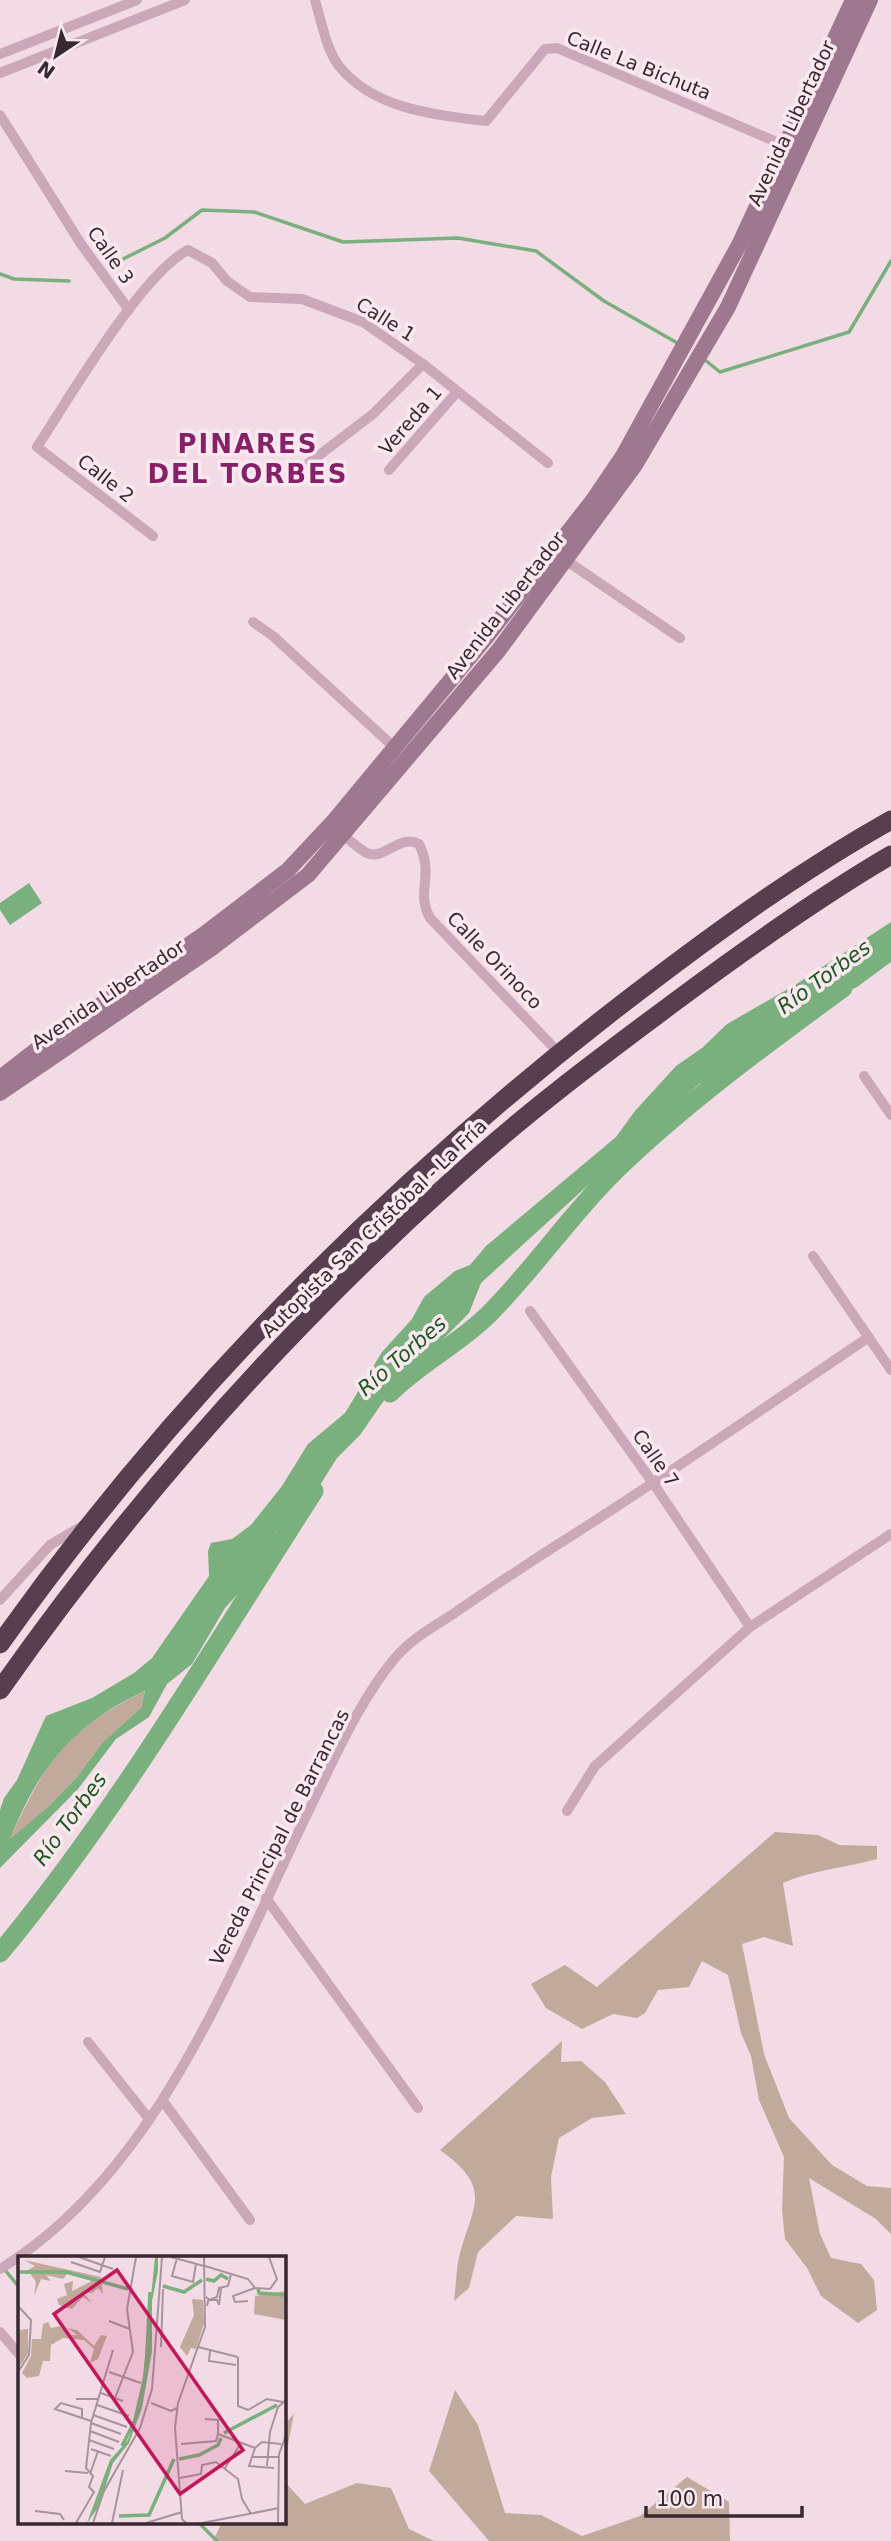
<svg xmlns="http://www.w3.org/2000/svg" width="891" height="2541" viewBox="0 0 891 2541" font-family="'DejaVu Sans',sans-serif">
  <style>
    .green { fill: #c1aa9b }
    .water { fill: #7aaf7e; fill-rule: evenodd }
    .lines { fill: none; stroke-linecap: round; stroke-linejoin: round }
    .stream { stroke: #7aaf7e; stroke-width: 3.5 }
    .river { stroke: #7aaf7e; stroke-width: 19 }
    .street { stroke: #caa7b9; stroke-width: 10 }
    .secondary { stroke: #9e788f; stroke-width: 16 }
    .highway { stroke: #583f4f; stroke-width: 19 }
    .labels { text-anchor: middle; stroke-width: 7; stroke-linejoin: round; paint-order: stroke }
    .street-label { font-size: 19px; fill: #372831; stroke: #fae8ef }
    .water-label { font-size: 21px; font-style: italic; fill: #1d5823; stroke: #fae8ef }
    .district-label { font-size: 26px; font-weight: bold; letter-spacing: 2px; fill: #862069; stroke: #fae8ef }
    .inset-river { fill: none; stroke: #7aaf7e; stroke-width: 3.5 }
    .inset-road { fill: none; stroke: #a7939d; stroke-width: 2 }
    .view { fill: #c2185b; fill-opacity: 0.15; stroke: #c2185b; stroke-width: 3.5 }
    .inset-edge { fill: none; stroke: #372831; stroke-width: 3.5 }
  </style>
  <rect width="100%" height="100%" fill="#f2dbe5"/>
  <path class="green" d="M145 1691 141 1708 103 1742 77 1777 50 1805 9 1840C48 1759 62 1732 145 1691Z
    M775 1832 818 1835 839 1845 877 1846V1859C845 1868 813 1870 783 1883L793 1946 764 1937 742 1944 764 2054 789 2118 832 2165 867 2186 891 2188V2234L876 2219 809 2178 820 2234 831 2258 861 2264 874 2280 877 2310 858 2323 821 2296 807 2268 785 2239 782 2210 784 2157 759 2100 751 2056 741 2033 728 1975 702 1961 689 1987 658 1990 645 2013 637 2018 613 2014 582 2029 546 2008 531 1984 565 1965 597 1987Z
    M562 2041 561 2062 581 2061 605 2082 626 2114 592 2118 559 2138 551 2177 553 2219 516 2216 478 2252 469 2288 454 2301C456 2287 456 2271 459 2257 473 2204 494 2189 440 2150Z
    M455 2390 478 2425 505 2513 541 2515 582 2536 640 2516 687 2477 729 2502 730 2541H489L429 2471Z
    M294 2413 284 2466V2426Z
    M284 2481 305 2504 357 2483 391 2488 409 2529 434 2541H213L222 2522H284Z"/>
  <path class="water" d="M29 883 42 903 10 925 0 910V903Z
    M891 922V962L857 987 795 1016 746 1059 699 1084 481 1283 469 1313 387 1396 360 1435 337 1458 308 1504 277 1531 256 1574 225 1608 192 1664 167 1684 149 1717 116 1739 78 1789 0 1868V1810L4 1798 17 1780 46 1716 92 1698 134 1673 152 1658 209 1576 208 1551 211 1543 232 1539 251 1525 282 1486 308 1444 345 1413 382 1352 412 1319 424 1297 455 1271 470 1265 486 1246 616 1137 635 1111 676 1066 702 1048 727 1024 795 985ZM145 1691 141 1708 103 1742 77 1777 50 1805 10 1839C39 1767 73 1724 145 1691Z"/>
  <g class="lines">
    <path class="stream" d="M121 260 165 238 202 210 254 212 343 242 458 238 536 251 604 301 679 344
      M0 274 14 279 69 281
      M705 360 720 372 849 332 891 261
      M5 2270 19 2287
      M198 2522 217 2541"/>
    <path class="river" d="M390 1393C420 1363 459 1344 489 1314 532 1271 566 1221 608 1178 676 1110 765 1045 843 988
      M0 1953C119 1809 213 1648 314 1491"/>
    <path class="street" d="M315 0C321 20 326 49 339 66 373 109 435 115 486 121L545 49 557 48 786 146
      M0 54 137 0
      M0 73 185 0
      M0 115 81 244 129 310
      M309 463 373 414 423 364
      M389 470 457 392
      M153 536 37 447C68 400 142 273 188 250L212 263 227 281 250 297 302 299 363 322 423 364 548 463
      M561 557 680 638
      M253 622 273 636 395 748
      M344 836C351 841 359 849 367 853 384 861 400 833 419 844 435 877 415 891 430 918L559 1053
      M864 1076 891 1115
      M813 1256 891 1370
      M530 1311 653 1483 750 1627
      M0 1600 50 1545 84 1525
      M567 1811 595 1766 750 1627 891 1534
      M266 1898 418 2108
      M88 2042 149 2119
      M163 2101 250 2220
      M0 2269C159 2172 232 1967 311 1806 334 1759 361 1698 395 1658 411 1639 433 1627 453 1614 494 1586 536 1558 579 1531 677 1468 773 1402 869 1337
      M0 2332 19 2354"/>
    <path class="secondary" d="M0 1078 49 1040 203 935 288 870 333 822 484 640 594 499 623 456 739 245 853 0
      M0 1093 212 948 308 875 498 651 635 465 728 307 870 0"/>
    <path class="highway" d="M0 1644C171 1403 379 1193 613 1011 701 943 793 875 891 820
      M0 1690C132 1502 288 1327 459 1174 528 1111 602 1056 676 1001 746 949 816 899 891 855"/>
  </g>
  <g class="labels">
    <g class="street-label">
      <text transform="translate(639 65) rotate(22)" y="7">Calle La Bichuta</text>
      <text transform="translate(791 123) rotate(-65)" y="7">Avenida Libertador</text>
      <text transform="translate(111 255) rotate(55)" y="7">Calle 3</text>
      <text transform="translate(386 319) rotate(32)" y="7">Calle 1</text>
      <text transform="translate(410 420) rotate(-49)" y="7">Vereda 1</text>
      <text transform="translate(106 478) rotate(38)" y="7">Calle 2</text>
      <text transform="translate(505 605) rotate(-52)" y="7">Avenida Libertador</text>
      <text transform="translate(495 960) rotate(46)" y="7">Calle Orinoco</text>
      <text transform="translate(108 994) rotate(-34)" y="7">Avenida Libertador</text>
      <text transform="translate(374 1228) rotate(-44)" y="7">Autopista San Cristóbal - La Fría</text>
      <text transform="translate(656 1458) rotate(55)" y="7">Calle 7</text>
      <text transform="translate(279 1837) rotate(-63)" y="7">Vereda Principal de Barrancas</text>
    </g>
    <g class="water-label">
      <text transform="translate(824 977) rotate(-36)" y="7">Río Torbes</text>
      <text transform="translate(402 1356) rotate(-41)" y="7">Río Torbes</text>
      <text transform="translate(70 1819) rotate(-54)" y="7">Río Torbes</text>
    </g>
    <g class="district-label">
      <text x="248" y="453">PINARES<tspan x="248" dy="30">DEL TORBES</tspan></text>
    </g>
  </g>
  <g transform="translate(18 2256)">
    <rect width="268" height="268" fill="#f2dbe5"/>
    <path d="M6 4 83 21 85 38 80 32 74 37 65 36 74 47 65 41 54 53 41 49 39 43 49 39 46 28 55 25 54 35 74 25 50 17 45 23 28 19 33 25 23 23 16 40 18 26 10 14 17 10ZM268 35V64L236 58 237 40ZM174 43 185 44 186 67 178 93 173 92 169 100 162 91 176 59ZM30 66 33 72 42 70 49 79H59L49 72 59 74 76 90 83 79 89 80 80 103 72 107 76 93 66 84 45 82 33 89 32 105H25L21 120 9 122 4 117 13 100 14 83H23L25 68ZM10 73V98L0 113V74Z" fill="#c1aa9b"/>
    <path d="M137 1H140V15L134 45V95L124 152 111 187 95 207 81 250 69 267 92 204 110 184 122 150Z" fill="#7aaf7e"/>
    <path class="inset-river" d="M0 16H48L110 33M188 23 196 25 203 19 210 23M145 30 166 36 184 24M240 33 241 37 268 39M206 177 259 149M104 190 117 164 128 116 132 36M161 203 181 199 200 189 203 182M101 260 131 259 156 203"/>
    <path class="inset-road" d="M61 1 95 13M153 1 186 10M159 2 154 20 175 26 178 8M53 6 82 16 87 1M187 10 230 23 237 32 252 33 259 23 251 1M201 32 210 30 213 18M188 41 192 44H199L201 49 203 33 201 32 199 41 193 43 192 44 190 45 189 50M230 45 217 46 215 40 237 32M0 50 13 64 11 99 0 116M91 65 112 73M143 91 145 33M180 91 220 101M192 95 191 105 218 109M220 101V150L230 154 249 143 265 146M91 116 123 127M83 137 105 145M97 142 115 96 109 53 118 1M58 143H81M133 147 153 155 159 152M79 149 111 160M75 159 109 171M64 161V153L43 147 37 153 73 165M187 163 200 164V178M73 167 103 178M72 175 101 186M200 178 237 192M71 184 96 193M163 188 198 185 200 178M237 192 231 210 256 212M237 192 244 186 263 188M73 193 93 200M234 201H261M249 210 252 176 260 151 268 144M207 212 223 187M47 215 70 217M72 218 80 195M162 222 183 218 184 209 198 206 220 223 224 243 233 258M17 255 42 258 46 264M58 267 76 236 71 231 75 220 68 212 73 167 95 94M75 267 86 235 122 172 134 133 144 1M94 267 105 214M128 267 164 256M168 267 164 263 157 172 160 147 187 71 186 1M184 267 261 252M260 267 261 198 268 179"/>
    <path class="view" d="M99 14 225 194 162 238 36 58Z"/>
    <rect width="268" height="268" class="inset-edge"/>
  </g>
  <g transform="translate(56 56) rotate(215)" stroke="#fae8ef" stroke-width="5" paint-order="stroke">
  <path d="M0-5L12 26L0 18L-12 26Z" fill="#372831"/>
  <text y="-10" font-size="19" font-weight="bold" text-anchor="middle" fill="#372831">N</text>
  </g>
  <path d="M646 2506v10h156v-10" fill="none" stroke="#372831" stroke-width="3.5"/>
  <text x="656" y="2506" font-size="21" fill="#372831" stroke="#fae8ef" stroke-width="5" paint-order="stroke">100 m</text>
</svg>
